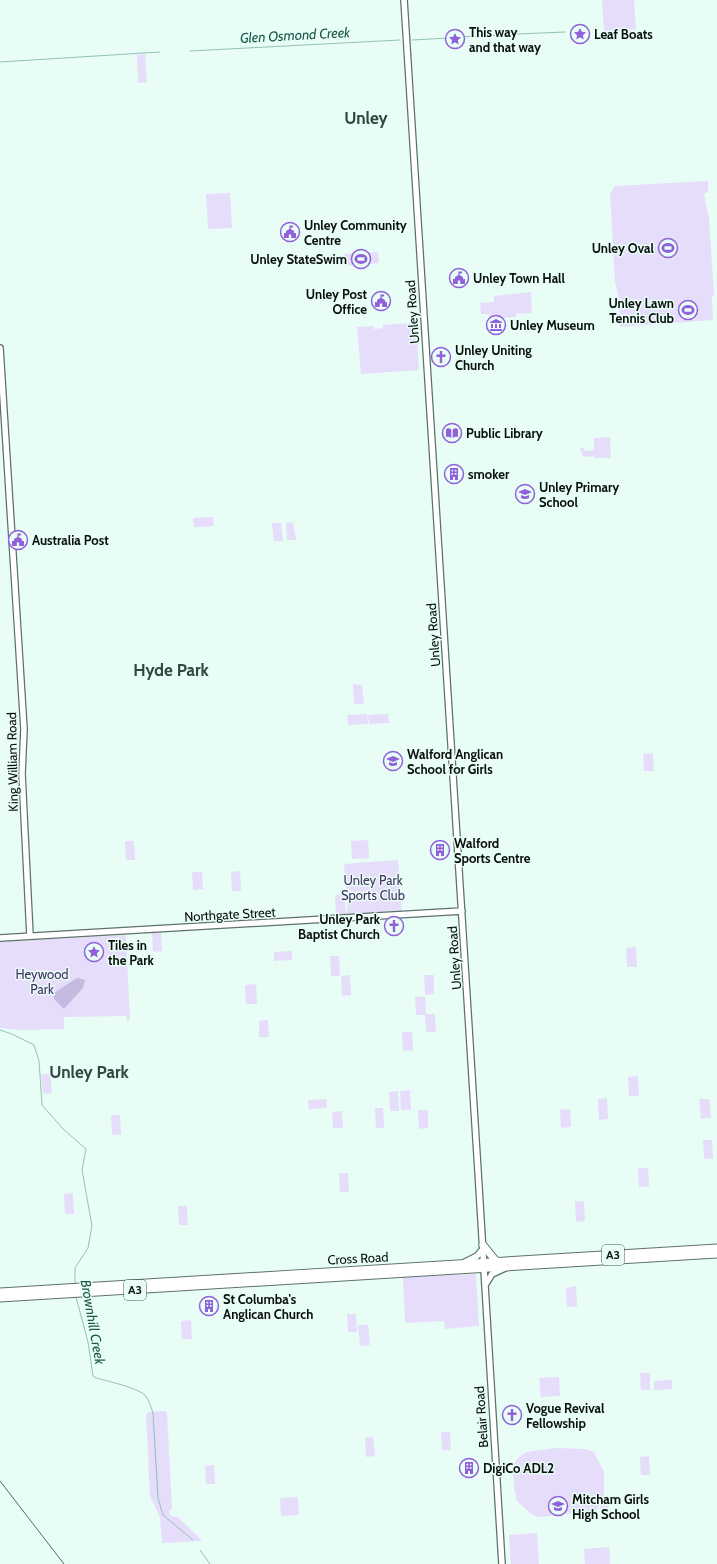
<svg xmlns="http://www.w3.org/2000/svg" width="717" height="1564" viewBox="0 0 717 1564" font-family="Cabin,sans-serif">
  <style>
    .green { fill: #e6ddfa }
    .forest { fill: #c5badf }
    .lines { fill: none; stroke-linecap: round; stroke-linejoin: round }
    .stream { stroke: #93c2b4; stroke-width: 1 }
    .secondary-casing { stroke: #5e716b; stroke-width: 8 }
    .highway-casing { stroke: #5e716b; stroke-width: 9 }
    .secondary { stroke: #fff; stroke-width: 5.5 }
    .highway { stroke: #fff; stroke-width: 7 }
    .rail { stroke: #5b6763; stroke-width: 1 }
    .labels { text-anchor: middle; stroke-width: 3; stroke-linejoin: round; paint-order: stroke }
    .shield { fill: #e7fdf6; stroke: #4c5754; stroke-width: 1 }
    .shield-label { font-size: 12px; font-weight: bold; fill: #09100e }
    .poi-label { font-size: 13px; font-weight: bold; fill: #09100e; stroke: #e7fdf6; text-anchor: start }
    .street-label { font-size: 13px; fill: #09100e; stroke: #e7fdf6 }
    .park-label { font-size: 13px; fill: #433162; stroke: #e7fdf6 }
    .water-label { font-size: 14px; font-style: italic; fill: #1c594b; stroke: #e7fdf6 }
    .district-label { font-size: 17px; font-weight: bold; fill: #334640; stroke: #e7fdf6 }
  </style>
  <rect width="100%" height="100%" fill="#e7fdf6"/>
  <path class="green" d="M602 0H634L636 29 604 31Z
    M145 54 147 82 138 83 137 55Z
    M708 181V192L704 194 709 218 714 295 712 296 713 320 620 327 619 300 615 281 610 194 615 186Z
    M230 193 232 228 208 229 206 194Z
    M378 252 379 263 344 266 343 254Z
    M531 292 532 313 516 314V317L489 319V314H481L480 303 494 302V296Z
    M416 323 419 370 361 374 357 327 373 326 374 329 383 328V325Z
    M610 437 611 458H595L594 456 583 457 580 448H584L585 451 594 450V438Z
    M213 517 214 526 194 527 193 518Z
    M293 522 296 540H287L286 523Z
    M272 523H281L283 541H274Z
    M353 684 362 685 364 704H354Z
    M367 714 368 724 348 725 347 715Z
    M388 714 389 723 369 724 368 715Z
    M653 753 654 771H644L643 754Z
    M368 840 369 858 352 859 351 841Z
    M125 841H134L135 860H126Z
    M398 860 402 912 348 916 344 864Z
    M240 871 241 891H232L231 872Z
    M192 872H202L203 889 193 890Z
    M335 895H344L346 914 336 915Z
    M161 932 162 951 153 952 152 933Z
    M126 935 130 1020H127L126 1016 64 1017V1029L20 1030 0 1028V942Z
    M636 947 637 967H627L626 948Z
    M292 951V960L274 961V952Z
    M330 956H339L340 976H331Z
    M350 975 351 995 342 996 341 976Z
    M424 975H434V994L425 995Z
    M256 984 257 1004H246L245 985Z
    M425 996 426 1014H435L436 1032H426L425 1015H416L415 997Z
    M268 1020 269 1037H259V1021Z
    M402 1032H412L413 1050 403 1051Z
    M41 1074H50L52 1093 43 1094Z
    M638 1076 639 1096H629L628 1077Z
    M410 1090 411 1110H401L400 1091Z
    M398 1091 399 1111H390L389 1092Z
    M607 1098 608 1119 599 1120 598 1099Z
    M326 1099 327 1108 309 1109 308 1100Z
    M699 1099H708L710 1101 711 1118 701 1119Z
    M375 1108H383L384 1128H376Z
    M570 1109 571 1127 561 1128 560 1110Z
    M418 1110H428V1128L419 1129Z
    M342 1111 343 1128H333L332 1112Z
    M111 1115H120L121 1134 112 1135Z
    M703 1140H712L713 1158 704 1159Z
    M638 1168H648L649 1186 639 1187Z
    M339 1173H348L349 1192H340Z
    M73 1193 74 1214H65L64 1194Z
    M584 1201 585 1221 576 1222 575 1202Z
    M178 1206H187L188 1225H179Z
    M476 1274 479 1326 445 1329 444 1321 405 1323 403 1277Z
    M576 1286 577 1306 567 1307 566 1288Z
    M347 1314H356L357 1332H348Z
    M191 1320 192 1339H182L181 1321Z
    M358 1325H368L370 1345 360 1346Z
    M640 1373H650V1390H641Z
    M559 1377 560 1396 541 1397 539 1378Z
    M672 1380V1389L654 1390V1381Z
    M165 1411 167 1413 172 1509 169 1511 171 1516 178 1517 202 1541 162 1543 160 1517 150 1496 146 1415 148 1412Z
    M441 1432H450L451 1450H442Z
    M373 1437 375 1456 366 1457 365 1438Z
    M556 1448 584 1449 594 1452 604 1472V1500H608L609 1513H601L600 1505 596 1511 538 1517 530 1513 517 1501 514 1488 513 1465 519 1457 527 1452Z
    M649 1456 650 1475H641L640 1457Z
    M214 1465 215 1484H206L205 1466Z
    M298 1497 299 1515 281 1516 280 1498Z
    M537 1533 539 1564H511L509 1535Z
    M609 1547 610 1564H585L584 1549Z"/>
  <path class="forest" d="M77 978 85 980 83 988 64 1009 54 999V993Z"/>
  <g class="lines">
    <path class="stream" d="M517 34 565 32
      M455 37 510 35
      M412 40 449 38
      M190 51 400 40
      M0 62 160 52
      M0 1030 12 1034 34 1045 39 1061 42 1105 63 1129 86 1149 82 1170 92 1226 88 1248 75 1268V1284
      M76 1297 88 1342 93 1376 96 1378C108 1381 137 1388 145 1395 149 1400 151 1407 153 1413L158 1498 163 1515 193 1540
      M200 1550 210 1564"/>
    <defs>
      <path id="secondary" d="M404 0 478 1171 502 1564
        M0 348 24 729 22 774 30 936
        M0 938 462 911
        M465 1262 477 1256 483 1249
        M485 1285 492 1274 505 1268"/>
      <path id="highway" d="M483 1245 495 1260 499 1262
        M0 1292 717 1248
        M0 1298 717 1254"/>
    </defs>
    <use href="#secondary" class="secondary-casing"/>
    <use href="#highway" class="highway-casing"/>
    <use href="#secondary" class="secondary"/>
    <use href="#highway" class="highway"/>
    <path class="rail" d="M0 1481 64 1564"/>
  </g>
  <defs>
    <symbol id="sight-ring" viewBox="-11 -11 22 22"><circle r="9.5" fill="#e7fdf6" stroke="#9160da" stroke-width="1.5"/><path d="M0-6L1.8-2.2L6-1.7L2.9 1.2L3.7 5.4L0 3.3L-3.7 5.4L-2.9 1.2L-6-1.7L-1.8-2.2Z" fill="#9160da"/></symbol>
    <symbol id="civic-ring" viewBox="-11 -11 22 22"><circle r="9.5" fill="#e7fdf6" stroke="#9160da" stroke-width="1.5"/><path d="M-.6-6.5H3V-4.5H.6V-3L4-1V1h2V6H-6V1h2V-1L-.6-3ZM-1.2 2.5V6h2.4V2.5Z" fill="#9160da"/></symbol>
    <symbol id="stadium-ring" viewBox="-11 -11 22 22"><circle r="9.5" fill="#e7fdf6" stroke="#9160da" stroke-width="1.5"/><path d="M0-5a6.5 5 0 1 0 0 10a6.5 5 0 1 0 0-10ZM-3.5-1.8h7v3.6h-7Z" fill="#9160da"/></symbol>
    <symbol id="museum-ring" viewBox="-11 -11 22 22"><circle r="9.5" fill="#e7fdf6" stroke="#9160da" stroke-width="1.5"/><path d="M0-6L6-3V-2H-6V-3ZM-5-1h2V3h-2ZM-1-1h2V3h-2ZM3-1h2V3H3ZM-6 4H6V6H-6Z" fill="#9160da"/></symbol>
    <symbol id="church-ring" viewBox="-11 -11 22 22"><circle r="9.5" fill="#e7fdf6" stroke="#9160da" stroke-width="1.5"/><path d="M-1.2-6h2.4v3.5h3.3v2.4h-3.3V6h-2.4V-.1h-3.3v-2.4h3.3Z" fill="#9160da"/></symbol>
    <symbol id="library-ring" viewBox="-11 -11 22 22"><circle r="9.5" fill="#e7fdf6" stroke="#9160da" stroke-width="1.5"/><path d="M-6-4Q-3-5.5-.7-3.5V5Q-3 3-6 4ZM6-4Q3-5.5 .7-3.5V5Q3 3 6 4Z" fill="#9160da"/></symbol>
    <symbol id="building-ring" viewBox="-11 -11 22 22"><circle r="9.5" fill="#e7fdf6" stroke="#9160da" stroke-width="1.5"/><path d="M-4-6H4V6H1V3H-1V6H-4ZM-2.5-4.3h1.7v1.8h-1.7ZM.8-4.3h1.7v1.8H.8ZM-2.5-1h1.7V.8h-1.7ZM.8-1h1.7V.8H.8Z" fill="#9160da"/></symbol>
    <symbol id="school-ring" viewBox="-11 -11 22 22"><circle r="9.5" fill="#e7fdf6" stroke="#9160da" stroke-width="1.5"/><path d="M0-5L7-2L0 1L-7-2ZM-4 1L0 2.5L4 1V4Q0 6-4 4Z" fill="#9160da"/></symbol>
  </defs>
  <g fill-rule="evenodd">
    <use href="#sight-ring" x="569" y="23" width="22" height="22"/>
    <use href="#sight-ring" x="444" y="28" width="22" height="22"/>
    <use href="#civic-ring" x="279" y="221" width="22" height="22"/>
    <use href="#stadium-ring" x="657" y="237" width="22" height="22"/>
    <use href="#stadium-ring" x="350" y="248" width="22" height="22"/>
    <use href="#civic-ring" x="448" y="267" width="22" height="22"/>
    <use href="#civic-ring" x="370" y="290" width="22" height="22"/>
    <use href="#stadium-ring" x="677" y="299" width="22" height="22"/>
    <use href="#museum-ring" x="485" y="314" width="22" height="22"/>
    <use href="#church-ring" x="430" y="346" width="22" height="22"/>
    <use href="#library-ring" x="441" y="422" width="22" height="22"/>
    <use href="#building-ring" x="443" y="463" width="22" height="22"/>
    <use href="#school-ring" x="514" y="483" width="22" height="22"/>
    <use href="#civic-ring" x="7" y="529" width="22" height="22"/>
    <use href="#school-ring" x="382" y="750" width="22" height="22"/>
    <use href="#building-ring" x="429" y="839" width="22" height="22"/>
    <use href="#church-ring" x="383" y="915" width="22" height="22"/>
    <use href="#sight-ring" x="83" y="941" width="22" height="22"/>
    <use href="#building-ring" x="198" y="1295" width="22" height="22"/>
    <use href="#church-ring" x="501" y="1404" width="22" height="22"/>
    <use href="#building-ring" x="458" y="1457" width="22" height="22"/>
    <use href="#school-ring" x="547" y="1495" width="22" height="22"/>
  </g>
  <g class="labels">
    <g class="shield">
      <rect x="602" y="1245" width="22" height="20" rx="3"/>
      <rect x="124" y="1280" width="22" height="20" rx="3"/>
    </g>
    <g class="shield-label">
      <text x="613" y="1259">A3</text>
      <text x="135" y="1294">A3</text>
    </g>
    <g class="poi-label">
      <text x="469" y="37">This way<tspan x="469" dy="15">and that way</tspan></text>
      <text x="594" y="39">Leaf Boats</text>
      <text x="304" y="230">Unley Community<tspan x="304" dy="15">Centre</tspan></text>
      <text x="654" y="253" text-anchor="end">Unley Oval</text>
      <text x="347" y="264" text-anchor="end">Unley StateSwim</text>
      <text x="473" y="283">Unley Town Hall</text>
      <text x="367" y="299" text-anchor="end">Unley Post<tspan x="367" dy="15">Office</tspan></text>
      <text x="674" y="308" text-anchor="end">Unley Lawn<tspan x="674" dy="15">Tennis Club</tspan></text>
      <text x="510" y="330">Unley Museum</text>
      <text x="455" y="355">Unley Uniting<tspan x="455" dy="15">Church</tspan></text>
      <text x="466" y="438">Public Library</text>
      <text x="468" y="479">smoker</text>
      <text x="539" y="492">Unley Primary<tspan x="539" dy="15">School</tspan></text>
      <text x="32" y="545">Australia Post</text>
      <text x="407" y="759">Walford Anglican<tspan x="407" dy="15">School for Girls</tspan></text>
      <text x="454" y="848">Walford<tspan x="454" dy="15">Sports Centre</tspan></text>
      <text x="380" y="924" text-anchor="end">Unley Park<tspan x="380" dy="15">Baptist Church</tspan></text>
      <text x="108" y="950">Tiles in<tspan x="108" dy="15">the Park</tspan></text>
      <text x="223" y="1304">St Columba's<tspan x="223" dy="15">Anglican Church</tspan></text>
      <text x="526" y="1413">Vogue Revival<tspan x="526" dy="15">Fellowship</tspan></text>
      <text x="483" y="1473">DigiCo ADL2</text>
      <text x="572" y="1504">Mitcham Girls<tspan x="572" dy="15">High School</tspan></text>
    </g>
    <g class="street-label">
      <text transform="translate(412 312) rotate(-94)" y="5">Unley Road</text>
      <text transform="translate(433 635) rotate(-94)" y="5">Unley Road</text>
      <text transform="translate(12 762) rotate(-91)" y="5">King William Road</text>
      <text transform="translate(230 914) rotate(-3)" y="5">Northgate Street</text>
      <text transform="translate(454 958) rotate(-94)" y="5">Unley Road</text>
      <text transform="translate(358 1258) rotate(-3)" y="5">Cross Road</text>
      <text transform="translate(481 1417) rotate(-94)" y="5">Belair Road</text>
    </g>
    <g class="park-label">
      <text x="373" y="885">Unley Park<tspan x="373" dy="15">Sports Club</tspan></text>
      <text x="42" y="979">Heywood<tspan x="42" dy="15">Park</tspan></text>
    </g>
    <g class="water-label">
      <text transform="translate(295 35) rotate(-3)" y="5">Glen Osmond Creek</text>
      <text transform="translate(93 1322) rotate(80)" y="5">Brownhill Creek</text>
    </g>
    <g class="district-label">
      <text x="366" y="124">Unley</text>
      <text x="171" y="676">Hyde Park</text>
      <text x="89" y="1078">Unley Park</text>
    </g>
  </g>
</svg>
